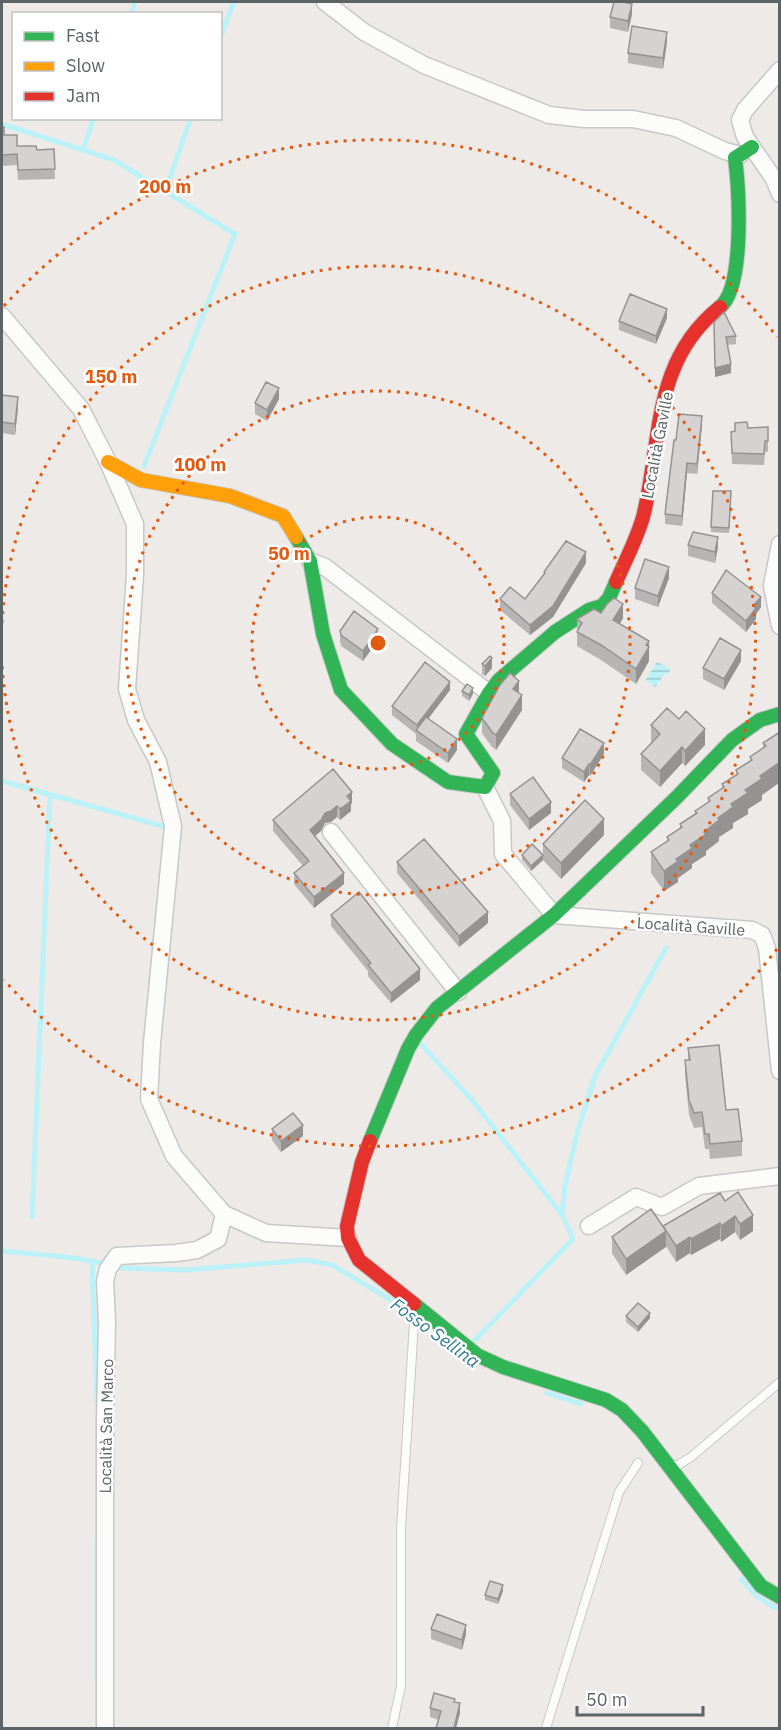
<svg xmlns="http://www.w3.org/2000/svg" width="781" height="1730" viewBox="0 0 781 1730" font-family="'IBM Plex Sans',sans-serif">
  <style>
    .water { fill: url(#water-rules) }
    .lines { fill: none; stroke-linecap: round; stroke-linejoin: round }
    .stream { stroke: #bbf2f8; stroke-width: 5 }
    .lane-casing { stroke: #c7c8c7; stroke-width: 10 }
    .street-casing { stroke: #c7c8c7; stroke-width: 19 }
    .fast-casing { stroke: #c7c8c7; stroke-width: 16 }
    .slow-casing { stroke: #c7c8c7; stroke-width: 16 }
    .jam-casing { stroke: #c7c8c7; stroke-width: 16 }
    .lane { stroke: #fcfcfb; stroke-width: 8 }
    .street { stroke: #fcfcfb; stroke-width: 16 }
    .fast { stroke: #30b455; stroke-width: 14 }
    .slow { stroke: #ff9f0a; stroke-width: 14 }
    .jam { stroke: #e5322d; stroke-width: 14 }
    .wall { fill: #b7b5b4 }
    .shaded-wall { fill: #959392 }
    .building { fill: #d5d2d1; stroke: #959392; stroke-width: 1.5 }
    .ring { fill: none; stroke: #e15a10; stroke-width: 3; stroke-dasharray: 3 6 }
    .labels { text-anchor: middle; stroke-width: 5; stroke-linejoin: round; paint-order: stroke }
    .street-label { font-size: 16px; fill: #5c6466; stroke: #fff }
    .water-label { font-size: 18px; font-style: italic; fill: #2d7c8c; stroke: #fff }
    .centre { fill: #e15a10; stroke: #fff; stroke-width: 3 }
    .ring-label { font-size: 18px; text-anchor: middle; font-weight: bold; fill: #e15a10; stroke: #fff; stroke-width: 5; stroke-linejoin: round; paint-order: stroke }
  </style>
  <defs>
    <pattern id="water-rules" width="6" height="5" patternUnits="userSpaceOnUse" patternTransform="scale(1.5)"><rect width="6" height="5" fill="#bbf2f8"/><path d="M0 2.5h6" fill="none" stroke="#9bc8cd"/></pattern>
  </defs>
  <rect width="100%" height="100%" fill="#edeae7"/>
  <path class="water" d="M657 662 671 669 668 674 665 673 656 687 645 681Z"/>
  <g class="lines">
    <path class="stream" d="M131 14 135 2
      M220 38 234 2
      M2 124 114 160 235 234 144 466
      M83 149 94 118
      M165 191 191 118
      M2 781 162 826
      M419 1042 472 1100 563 1216 573 1239 472 1343
      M562 1214 565 1186 577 1133 595 1076 666 948
      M32 1217 50 794
      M2 1251C38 1255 83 1256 118 1268L186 1270 306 1260 332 1265 391 1300
      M92 1263 97 1403
      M547 1393 581 1404
      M742 1579C751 1593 763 1603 780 1609
      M97 1679V1538"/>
    <defs>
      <path id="lane" d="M672 1465H678L691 1457 780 1382
        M392 1728 401 1686V1528L415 1307
        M546 1728 619 1492 638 1463"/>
      <path id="street" d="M325 2 364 32 424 65 549 115 584 119H633L676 128 725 151 740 155
        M780 70 745 110 740 120 745 137 774 179 780 194
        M2 316 81 409 108 462 135 524V575L127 689 136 720 158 762 173 826 152 1043 149 1099 174 1156 224 1214 266 1233 348 1238
        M780 544 772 586 780 626
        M310 561 325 567 489 693
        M485 787 502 821 503 854 554 915 752 930 762 935 767 948 780 1071
        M331 832 458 992
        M589 1226 636 1197 662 1207 699 1186 780 1176
        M105 1728V1419L107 1322 105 1281 108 1269 117 1256 176 1253 197 1250 218 1239 224 1214"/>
      <path id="fast" d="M720 307C745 287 739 189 735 158L752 147
        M296 537 310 561 323 634 341 690 392 744 448 782 485 787 493 773 466 734 489 693 499 680 555 632 589 610 602 606 609 598 616 582
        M370 1141 408 1049 416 1035 437 1008 554 915 677 797 732 740 760 720 780 714
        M414 1304 477 1355 503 1367 606 1400 622 1410 642 1431 761 1586 780 1597"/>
      <path id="slow" d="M108 462 141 480 230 496 283 516 296 537"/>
      <path id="jam" d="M616 582C625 561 639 535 644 513 662 438 652 361 720 307
        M370 1141 362 1162 347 1226 348 1238 359 1260 414 1304"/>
    </defs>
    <use href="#lane" class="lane-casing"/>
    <use href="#street" class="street-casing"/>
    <use href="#fast" class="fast-casing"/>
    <use href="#slow" class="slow-casing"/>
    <use href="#jam" class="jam-casing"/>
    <use href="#lane" class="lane"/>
    <use href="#street" class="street"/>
    <use href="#fast" class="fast"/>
    <use href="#slow" class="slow"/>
    <use href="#jam" class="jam"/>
  </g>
  <path class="wall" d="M632 14 628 32 610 28V17Z
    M667 42 663 69 628 63V53Z
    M780 117V130L778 129V118Z
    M2 127 4 135 17 146 37 150 54 149 55 179 18 180 17 165 2 166Z
    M667 318 656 344 619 330V321Z
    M714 322 736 336V344L727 345 731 373 715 377Z
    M2 399 18 408 15 435 2 433Z
    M279 399 267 421 255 414V403Z
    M702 426 697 474 687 473 682 526 665 524V514L676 440Z
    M768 427V452H765L764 465 732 464 731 432 748 428Z
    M731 491 729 533 711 532V527Z
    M688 545 718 547 715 563 688 556Z
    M586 563 553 617 530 635 500 610V599H525L544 575V572Z
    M669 578 658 607 635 599V588Z
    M712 593 761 607 756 614V619L746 632 712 603Z
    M601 613 623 618 620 624 649 641V661L636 684 601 660 577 646V619Z
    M340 631 378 640 363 661 341 646 340 641Z
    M741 661 724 690 703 679V668Z
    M482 664 492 668 485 676 482 674Z
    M450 690 428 719 457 750 448 763 416 741V734L392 715V706Z
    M462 691 473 694 469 701 462 696Z
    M519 693 522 710 496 750 492 747 482 733V718Z
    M651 725 705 745 685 766 682 763 660 787 641 770V754L652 743 651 741Z
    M780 732V782L762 795V800L748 809V814L733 823V828L719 837V841L706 851V855L692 864V868L678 878V882L664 891 651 873V852L667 841V837L680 828V824L695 814V811L708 802V798L722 789V784L736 775V770L750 761V757L763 748V743Z
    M604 754 590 776 589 775 584 782 562 768V758Z
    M510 794 551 813 529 830 510 805Z
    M352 803 351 804V811L340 820 337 817 331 822 325 823 321 831 315 836 344 884 314 908 294 884V873L303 866 273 831V820Z
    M604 835 561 879 543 860 531 871 522 860V855H543V844Z
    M397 862 488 923 459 947 397 873Z
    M331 915 420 980 391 1003 368 976V971L331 926Z
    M688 1048 726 1110 742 1141V1156L710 1159 709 1149H705L702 1127 694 1128 689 1115 685 1075V1060H688Z
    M272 1129 303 1136 281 1152 272 1140Z
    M725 1201 753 1231 740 1240 735 1232 721 1242 720 1239 691 1255 690 1253 676 1262 666 1246 626 1275 612 1253V1237L663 1227Z
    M626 1316 650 1318 638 1332 626 1322Z
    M503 1591 498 1604 485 1600V1595Z
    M431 1629 466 1634 462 1650 431 1639Z
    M455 1702 460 1713 456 1728H436L439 1720 430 1717V1708Z"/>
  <path class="shaded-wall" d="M632 4V14L628 32V21Z
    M667 32V42L663 69V58Z
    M667 309V318L656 344V336Z
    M3 332V347L2 354V339Z
    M731 364V373L715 377V368Z
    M279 388V399L267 421V410Z
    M18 397V408L15 435V424Z
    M702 416V426L697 474V464Z
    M687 463V473L682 526V516Z
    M718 537V547L715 563V552Z
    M586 552V563L553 617 530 635V625Z
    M669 567V578L658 607V596Z
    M761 597V607L756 614V619L746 632V621L753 606Z
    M623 604V618L613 635V620Z
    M378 629V640L363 661V651Z
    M649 641V661L636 684V669Z
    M741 650V661L724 690V679Z
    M492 658V668L485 676V666Z
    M519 681V696L513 689Z
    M450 682V690L418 732 417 731V725Z
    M473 688V694L469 701V695Z
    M522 695V710L496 750V735Z
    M705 729V745L685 766V751Z
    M457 739V750L448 763V753Z
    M604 743V754L590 776V765Z
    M682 747V763L660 787V771Z
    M780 762V782L762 795V800L748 809V814L733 823V828L719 837V841L706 851V855L692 864V868L678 878V882L664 891V871L760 776Z
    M589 764V775L584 782V772Z
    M352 792V803L351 804V811L340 820V809L347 796Z
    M551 802V813L529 830V819Z
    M337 806V817L331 822 325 823 321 831 310 840V830L325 813Z
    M604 819V835L561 879V863Z
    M543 855V860L531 871V866Z
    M344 873V884L314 908V897Z
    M488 912V923L459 947V936Z
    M420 969V980L391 1003V993Z
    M303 1125V1136L281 1152V1141Z
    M753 1215V1231L740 1240V1224Z
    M735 1216V1232L721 1242V1226Z
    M720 1223V1239L691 1255V1239Z
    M666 1231V1247L626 1275V1259Z
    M690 1237V1253L676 1262V1246Z
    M650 1313V1318L638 1332V1327Z
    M503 1585V1591L498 1604V1599Z
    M466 1625V1634L462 1650V1640Z
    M460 1703V1713L456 1728H454Z"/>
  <path class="building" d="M614 2H623L632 4 628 21 610 17Z
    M632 26 667 32 663 58 628 53Z
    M2 127H4V135H17V146H36L37 150 54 149 55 169 18 170 17 154 2 155Z
    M630 294 667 309 656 336 619 321Z
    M724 312 736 336 726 337 731 364 715 368 714 322Z
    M266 382 279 388 267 410 255 403Z
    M2 395 18 397 15 424 2 422Z
    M679 414 702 416 697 464 687 463 682 516 665 514 674 440H676Z
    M747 422 748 428 768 427V441H765L764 454 732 453 731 432 735 431V423Z
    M713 491H731L729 528 711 527Z
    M693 532 718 537 715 552 688 545Z
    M566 541 586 552 553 606 530 625 500 599 510 587 525 599 545 573 544 572Z
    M645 559 669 567 658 596 635 588Z
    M726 570 761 597 753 606 756 608 746 621 712 593Z
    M614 598 623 604 613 620 649 641 646 645 649 647 636 669 601 645 577 632 582 623 577 619 594 609 601 613 607 604Z
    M354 611 378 629 363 651 341 635 340 631Z
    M720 638 741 650 724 679 703 668Z
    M490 656 492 658 485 666 482 664Z
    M425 662 450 682 417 725 392 706Z
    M510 673 519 681 513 689 522 695 496 735 492 732 482 718 500 685Z
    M467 684 473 688 469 695 462 691Z
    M667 708 679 719 686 711 705 729 685 751 682 747 660 771 641 754 660 734 651 725Z
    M426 717 457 739 448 753 416 730Z
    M580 729 604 743 590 765 589 764 584 772 562 758Z
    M780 732V762L760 776 762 779 745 790 748 793 731 804 733 807 718 818 719 820 704 832 706 834 690 845 692 848 676 859 678 861 664 871 651 852 669 840 667 837 682 827 680 824 697 813 695 811 710 801 708 798 724 787 722 784 738 774 736 770 752 760 750 757 766 746 763 743Z
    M333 769 352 792 347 796 351 801 340 809 337 806 331 811 325 813 321 820 310 830 344 873 314 897 294 873 309 861 273 820Z
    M533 777 551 802 529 819 510 794Z
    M585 800 604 819 561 863 543 844Z
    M424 839 488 912 459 936 397 862Z
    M532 844 543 855 531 866 522 855Z
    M359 892 420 969 391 993 368 965 371 963 331 915Z
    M719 1045 726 1110 738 1109 742 1141 710 1144 709 1134H705L702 1112 694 1113 689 1100 685 1060H690L688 1048Z
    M293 1113 303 1125 281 1141 272 1129Z
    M738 1192 753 1215 740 1224 735 1216 721 1226 720 1223 691 1239 690 1237 676 1246 663 1226 720 1193 725 1201Z
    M651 1209 666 1231 626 1259 612 1237Z
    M638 1303 650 1313 638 1327 626 1316Z
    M490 1581 503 1585 498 1599 485 1595Z
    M437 1614 466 1625 462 1640 431 1629Z
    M434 1693 455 1699 454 1702 460 1703 454 1728H436L441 1711 430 1708Z"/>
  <g class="ring">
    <circle cx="378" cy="643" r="126"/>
    <circle cx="378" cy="643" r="252"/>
    <path d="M2 623A377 377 0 1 1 2 663"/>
    <path d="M777 949A503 503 0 0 1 4 980M4 306A503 503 0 0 1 777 337"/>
  </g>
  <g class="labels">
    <g class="street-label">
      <text transform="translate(657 445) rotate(-79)" y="6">Località Gaville</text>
      <text transform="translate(691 926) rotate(4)" y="6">Località Gaville</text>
      <text transform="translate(106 1426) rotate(-89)" y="6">Località San Marco</text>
    </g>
    <g class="water-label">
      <text transform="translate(435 1333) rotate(36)" y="6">Fosso Sellina</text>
    </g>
  </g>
  <circle cx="378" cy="643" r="9" class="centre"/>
  <g class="ring-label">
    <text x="165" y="193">200 m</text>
    <text x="111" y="383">150 m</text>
    <text x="200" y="471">100 m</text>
    <text x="289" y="560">50 m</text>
  </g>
  <rect width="781" height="1730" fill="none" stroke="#5c6466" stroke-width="6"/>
  <rect x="12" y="12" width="210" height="108" fill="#ffffff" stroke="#bec1c2" stroke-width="1.5"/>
  <rect x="24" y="32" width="30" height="9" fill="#30b455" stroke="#bec1c2" stroke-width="1.5"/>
  <text x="66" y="42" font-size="18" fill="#5c6466">Fast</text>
  <rect x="24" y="62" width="30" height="9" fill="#ff9f0a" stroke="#bec1c2" stroke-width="1.5"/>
  <text x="66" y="72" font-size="18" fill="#5c6466">Slow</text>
  <rect x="24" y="92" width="30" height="9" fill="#e5322d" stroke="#bec1c2" stroke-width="1.5"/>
  <text x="66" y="102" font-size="18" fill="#5c6466">Jam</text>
  <path d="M577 1706v9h126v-9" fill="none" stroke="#5c6466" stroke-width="3"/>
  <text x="586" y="1706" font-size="18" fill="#5c6466" stroke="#ffffff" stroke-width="4.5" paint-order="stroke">50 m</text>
</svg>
